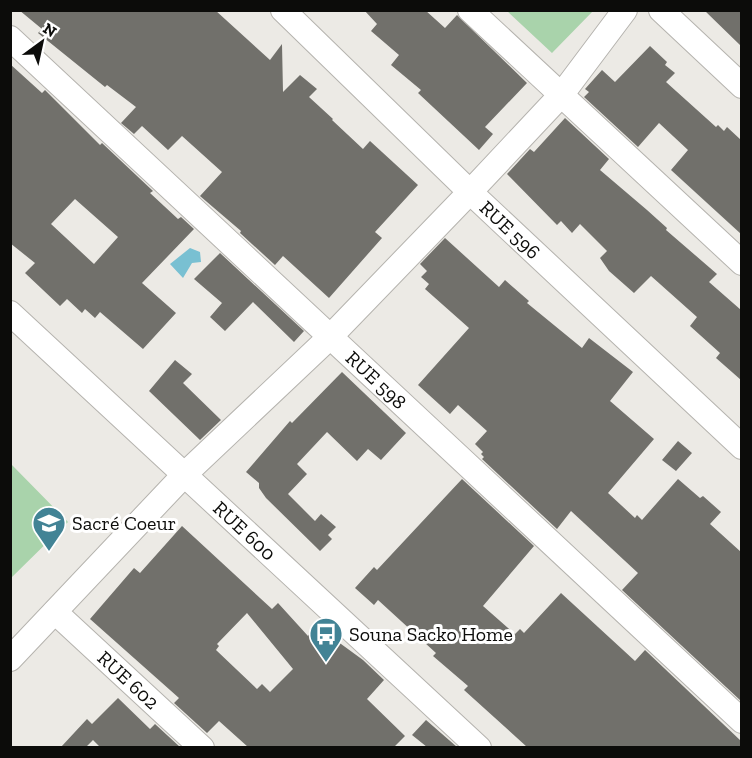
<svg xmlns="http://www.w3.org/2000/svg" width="752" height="758" viewBox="0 0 752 758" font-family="'Zilla Slab',serif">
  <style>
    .green { fill: #a9d3ab }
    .water { fill: #79c0d2 }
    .building { fill: #71706b; fill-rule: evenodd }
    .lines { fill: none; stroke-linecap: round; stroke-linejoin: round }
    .street-casing { stroke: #b5b3ae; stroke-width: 26 }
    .street { stroke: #fff; stroke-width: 24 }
    .labels { text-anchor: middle; stroke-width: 6; stroke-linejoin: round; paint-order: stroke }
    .street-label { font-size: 20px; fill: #0c0c0a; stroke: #fff }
    .poi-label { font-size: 20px; fill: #0c0c0a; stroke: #fff; text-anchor: start }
  </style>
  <rect width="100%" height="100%" fill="#eceae5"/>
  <path class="green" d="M507 11H593L552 53Z
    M11 464 68 522 11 578Z"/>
  <path class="water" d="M190 248 200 252 201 262 192 263 183 278 170 264Z"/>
  <path class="building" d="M19 10H215L270 60 282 44 283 92 300 75 317 89 309 97 333 119 332 120 363 149 370 141 418 185 375 232 382 238 329 298 283 256 275 265 240 233 241 231 200 196 222 172 182 136 168 150 142 126 134 134 121 123 136 107 107 85 105 87 38 33 42 29Z
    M364 10H425L445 28 457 15 527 83 485 127 493 134 479 150 418 93 421 90 391 65 399 55 371 31 377 24Z
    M704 10H741V46Z
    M650 46 667 62 665 65 675 73 666 82 716 127 718 125 724 131 727 127 741 140V234L671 170 688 150 659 123 638 147 584 97 589 92 585 89 602 70 615 82Z
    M10 64 42 93 45 90 100 145 102 143 153 191 150 193 178 219 181 217 194 229 142 283 176 313 143 349 100 312 95 318 85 309 82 313 67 299 60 306 25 273 35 263 10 243ZM75 199 118 237 94 264 51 224Z
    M565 118 609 159 600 170 647 210 667 228 666 230 717 274 709 282 741 310V380L716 358 720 353 690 326 697 317 651 276 634 293 609 271 600 258 607 251 580 224 572 233 561 221 557 225 507 174 530 149 534 152Z
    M445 238 499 287 505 280 529 301 527 303 582 348 589 338 633 372 610 401 654 439 608 493 635 518 637 515 642 520 678 479 700 498 703 496 721 512 710 524 741 552V701L622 590 638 573 571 511 557 529 482 459 484 457 481 454 483 452 475 444 487 431 458 405 450 414 418 385 469 328 425 289 429 284 421 277 427 271 420 264Z
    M220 253 304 331 294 342 253 302 225 331 210 317 222 303 194 279Z
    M175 360 192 374 183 383 221 420 200 440 149 391Z
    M342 372 406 433 381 460 368 449 357 461 327 432 297 464 307 474 288 494 315 521 321 514 336 527 328 535 332 539 320 551 266 498 259 488V483L246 472 290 421 292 423Z
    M678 441 692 453 676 471 662 460Z
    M462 479 534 546 483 606 515 634 520 629 524 633 561 593 635 661 645 650 741 741V747H527L464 690 468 686 433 656 436 653 378 600 374 605 355 588 374 567 377 570Z
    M182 526 272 609 278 603 308 636 315 625 363 660 384 680 367 699 405 736 394 747H248L219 721 207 733 174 703 179 698 90 619 134 568 140 573ZM247 613 293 669 270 692 262 684 257 689 216 650 219 646 217 644Z
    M118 698 150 729 155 724 180 747H100L93 740 86 747H61L87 719 92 724Z
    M426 720 457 747H427L412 735Z"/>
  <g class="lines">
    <defs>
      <g id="street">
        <path id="s1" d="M283 10 470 192 742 447"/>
        <path d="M470 10 742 263"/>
        <path d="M661 10 742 86"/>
        <path id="s2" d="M10 38 742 721"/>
        <path id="s3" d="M10 313 479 748"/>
        <path id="s4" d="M55 612 202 748"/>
        <path d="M10 659 185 474 330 337 470 192 562 94 625 10"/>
      </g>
    </defs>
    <use href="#street" class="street-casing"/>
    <use href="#street" class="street"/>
  </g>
  <defs>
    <symbol id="school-pin" viewBox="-11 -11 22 30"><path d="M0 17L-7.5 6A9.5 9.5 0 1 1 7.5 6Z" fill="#428395" stroke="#fff"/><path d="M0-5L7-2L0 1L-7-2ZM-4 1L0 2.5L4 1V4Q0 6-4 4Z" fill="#fff"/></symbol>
    <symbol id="bus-pin" viewBox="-11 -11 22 30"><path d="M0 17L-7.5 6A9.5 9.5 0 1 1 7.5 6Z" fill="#428395" stroke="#fff"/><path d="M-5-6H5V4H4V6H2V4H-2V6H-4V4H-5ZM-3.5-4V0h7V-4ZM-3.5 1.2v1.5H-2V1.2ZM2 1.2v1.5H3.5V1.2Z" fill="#fff"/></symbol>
  </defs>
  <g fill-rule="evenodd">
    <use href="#school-pin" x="30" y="504" width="38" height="52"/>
    <use href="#bus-pin" x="307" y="615" width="38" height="52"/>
  </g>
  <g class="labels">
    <g class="street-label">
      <text dy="7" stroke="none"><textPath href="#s1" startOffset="316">RUE 596</textPath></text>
      <text dy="7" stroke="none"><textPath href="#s2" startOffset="501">RUE 598</textPath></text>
      <text dy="7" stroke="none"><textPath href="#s3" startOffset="320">RUE 600</textPath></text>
      <text dy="7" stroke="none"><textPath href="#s4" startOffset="100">RUE 602</textPath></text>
    </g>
    <g class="poi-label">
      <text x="72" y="530">Sacré Coeur</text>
      <text x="349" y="641">Souna Sacko Home</text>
    </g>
  </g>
  <rect width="752" height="758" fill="none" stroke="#0c0c0a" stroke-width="24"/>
  <g transform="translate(42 42) rotate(33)" stroke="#ffffff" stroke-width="4.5" paint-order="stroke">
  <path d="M0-4.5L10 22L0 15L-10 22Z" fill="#0c0c0a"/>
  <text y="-9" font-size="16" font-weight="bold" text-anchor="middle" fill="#0c0c0a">N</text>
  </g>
</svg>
